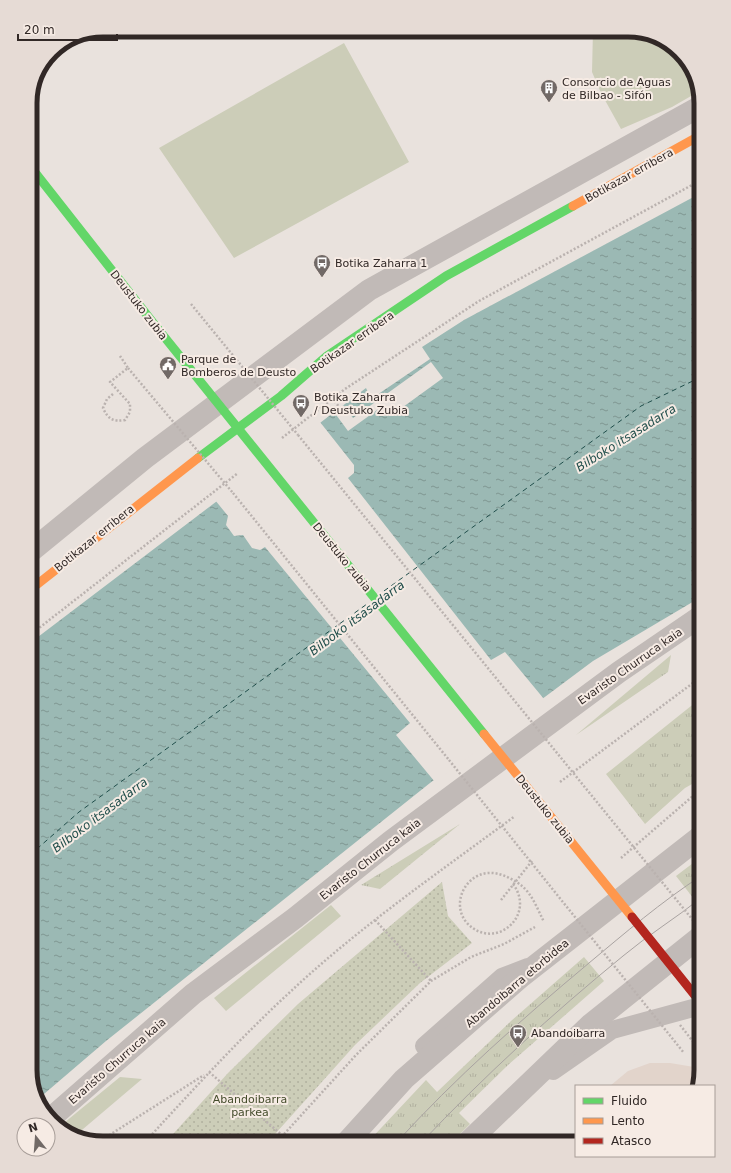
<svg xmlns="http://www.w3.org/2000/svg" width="731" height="1173" viewBox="0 0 731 1173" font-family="'DejaVu Sans',sans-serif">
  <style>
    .grass { fill: url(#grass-tufts) }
    .park { fill: url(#park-dots) }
    .garden { fill: #cccdb8 }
    .plaza { fill: #e2d4cb }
    .water { fill: url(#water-ripples) }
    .pier { fill: #e9e2dd }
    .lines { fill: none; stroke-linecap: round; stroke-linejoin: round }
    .ferry { stroke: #204e4b; stroke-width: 1; stroke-dasharray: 5 4; stroke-linecap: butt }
    .path { stroke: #bab2af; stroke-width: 2.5; stroke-dasharray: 2 2; stroke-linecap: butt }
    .lane { stroke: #c1bab7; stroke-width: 18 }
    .street { stroke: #c1bab7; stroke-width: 22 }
    .fast { stroke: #63d668; stroke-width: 9 }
    .slow { stroke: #ff974d; stroke-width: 9 }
    .tram { stroke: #a9a3a1; stroke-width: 1 }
    .path-bridge { stroke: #bab2af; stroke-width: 2.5; stroke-dasharray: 2 2; stroke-linecap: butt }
    .fast-bridge { stroke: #63d668; stroke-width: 9 }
    .slow-bridge { stroke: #ff974d; stroke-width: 9 }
    .jam-bridge { stroke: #b3261e; stroke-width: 9 }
    .labels { text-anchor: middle; stroke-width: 4; stroke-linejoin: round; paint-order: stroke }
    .poi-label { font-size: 11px; fill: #312826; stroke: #f6ebe4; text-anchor: start }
    .street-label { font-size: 11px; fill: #312826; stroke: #f6ebe4 }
    .park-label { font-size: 11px; fill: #454d2c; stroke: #f6ebe4 }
    .water-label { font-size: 12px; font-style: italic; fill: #204e4b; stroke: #f6ebe4 }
    .rim { fill: none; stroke: #312826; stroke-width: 5 }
  </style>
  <defs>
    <pattern id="grass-tufts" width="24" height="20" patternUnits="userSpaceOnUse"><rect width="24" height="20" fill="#cccdb8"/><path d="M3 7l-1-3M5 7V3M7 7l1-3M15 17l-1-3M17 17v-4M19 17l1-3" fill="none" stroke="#b0b09e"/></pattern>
    <pattern id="park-dots" width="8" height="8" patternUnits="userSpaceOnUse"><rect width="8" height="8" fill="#cccdb8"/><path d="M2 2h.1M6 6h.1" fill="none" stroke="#b0b09e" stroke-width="1.8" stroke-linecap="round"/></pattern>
    <pattern id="water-ripples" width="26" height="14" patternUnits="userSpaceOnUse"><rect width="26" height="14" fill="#9bb9b4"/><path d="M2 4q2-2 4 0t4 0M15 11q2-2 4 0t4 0" fill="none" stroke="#7f9692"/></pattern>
  </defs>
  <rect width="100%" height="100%" fill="#e9e2dd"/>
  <path class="grass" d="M671 655 668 672 576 735Z
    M701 698V779L685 788 645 824 606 774Z
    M460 824 380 889 361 885Z
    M701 857V908L676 876Z
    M584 957 604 981 507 1066 459 1113 470 1124 451 1143H367L426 1080 437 1092 511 1021Z"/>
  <path class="park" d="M442 882 448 916 472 943 420 983 355 1045 267 1143H165L228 1073 298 1004Z"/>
  <path class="garden" d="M593 30H633L668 42 693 70 698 92 672 107 621 129 601 93 592 72Z
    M344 43 409 162 234 258 159 148Z
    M331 905 341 916 226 1011 214 998Z
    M120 1077 142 1079 76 1135 63 1131 59 1127Z"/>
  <path class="plaza" d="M650 1063H670L694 1067 700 1074 696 1086H610L628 1071Z"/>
  <path class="water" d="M701 193V597L593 661 430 783 106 1041 37 1100 30 1070V643L366 388 371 399 430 359 422 347 464 320Z"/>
  <path class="pier" d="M431 362 443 378 392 415 384 405 348 431 334 412 343 405 353 418Z
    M320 422 354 465V473L348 478 491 660 505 652 544 699 542 702 435 782 396 735 410 723 265 547 260 550 252 548 243 535 234 536 226 525 228 516 215 500 316 424Z"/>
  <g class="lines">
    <path class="ferry" d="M384 591 641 406 701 377
      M30 855 79 812 367 604"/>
    <path class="path" d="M113 394 107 399 103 408C108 419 113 422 125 420L130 412V404L110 382 128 368 120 356
      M332 398 340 408
      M298 435 518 705
      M282 438 345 389 479 301 692 185
      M233 493 449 760
      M30 635 238 473
      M698 679 701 684
      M560 782 701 677
      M621 858 701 789
      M513 884C537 916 494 952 467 923 451 905 464 875 488 873 500 872 513 879 522 886 532 894 538 910 544 922
      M375 920 431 981
      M695 1044 701 1050
      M209 1072 283 1136
      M100 1143 111 1134 204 1075
      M144 1143C191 1092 238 1040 289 993 358 928 438 873 515 816
      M276 1143 356 1055 431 981 471 957 504 944 535 927"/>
    <path class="lane" d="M424 1046 502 977 528 967
      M553 1071 612 1030 693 1008 701 1012"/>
    <path class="street" d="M30 552 145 458 369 290 701 106
      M51 1118 193 994 295 918 391 841 619 672 701 616
      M346 1143 404 1079 522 976 701 836
      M467 1143 591 1024 701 936"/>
    <path class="fast" d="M30 166 158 329
      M198 458 281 396 327 356 446 276 573 206"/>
    <path class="slow" d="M573 206 701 135
      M30 590 198 458"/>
    <path class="tram" d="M396 1143C455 1078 522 1019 589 963 625 933 661 902 701 876
      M421 1143C484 1076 552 1014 623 956 648 935 676 918 701 898"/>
    <path class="path-bridge" d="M191 304 298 435
      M128 368 233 493
      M518 705 701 930
      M449 760 684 1053
      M501 900 532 861
      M680 1025 695 1044"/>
    <path class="fast-bridge" d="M158 329 484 734"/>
    <path class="slow-bridge" d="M484 734 632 917"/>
    <path class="jam-bridge" d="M632 917 701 1003"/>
  </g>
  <defs>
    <symbol id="building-pin" viewBox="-11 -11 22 30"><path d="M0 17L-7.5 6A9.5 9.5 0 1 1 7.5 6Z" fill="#716966" stroke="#f6ebe4"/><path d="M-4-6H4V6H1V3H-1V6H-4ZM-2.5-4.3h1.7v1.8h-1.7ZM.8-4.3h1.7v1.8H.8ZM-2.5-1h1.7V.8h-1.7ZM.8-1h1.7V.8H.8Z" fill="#fff"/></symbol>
    <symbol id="bus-pin" viewBox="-11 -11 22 30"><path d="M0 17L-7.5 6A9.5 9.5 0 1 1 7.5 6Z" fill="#716966" stroke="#f6ebe4"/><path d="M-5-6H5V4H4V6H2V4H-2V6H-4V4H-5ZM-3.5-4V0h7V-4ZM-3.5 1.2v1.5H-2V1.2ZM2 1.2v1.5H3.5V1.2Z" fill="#fff"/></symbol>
    <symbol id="civic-pin" viewBox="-11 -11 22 30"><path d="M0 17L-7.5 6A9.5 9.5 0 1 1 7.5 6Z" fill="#716966" stroke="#f6ebe4"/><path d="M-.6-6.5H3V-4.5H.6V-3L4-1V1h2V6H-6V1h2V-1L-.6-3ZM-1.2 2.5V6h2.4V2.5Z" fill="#fff"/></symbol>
  </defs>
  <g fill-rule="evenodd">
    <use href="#building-pin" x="539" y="78" width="20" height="27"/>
    <use href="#bus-pin" x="312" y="253" width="20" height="27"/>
    <use href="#civic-pin" x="158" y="355" width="20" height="27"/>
    <use href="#bus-pin" x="291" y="393" width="20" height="27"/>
    <use href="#bus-pin" x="508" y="1023" width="20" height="27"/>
  </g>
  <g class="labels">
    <g class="poi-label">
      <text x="562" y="86">Consorcio de Aguas<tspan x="562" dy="13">de Bilbao - Sifón</tspan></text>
      <text x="335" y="267">Botika Zaharra 1</text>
      <text x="181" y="363">Parque de<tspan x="181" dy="13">Bomberos de Deusto</tspan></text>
      <text x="314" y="401">Botika Zaharra<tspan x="314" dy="13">/ Deustuko Zubia</tspan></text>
      <text x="531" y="1037">Abandoibarra</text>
    </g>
    <g class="street-label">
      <text transform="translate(629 175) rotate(-29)" y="4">Botikazar erribera</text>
      <text transform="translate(139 305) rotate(52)" y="4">Deustuko zubia</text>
      <text transform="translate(352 342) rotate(-35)" y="4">Botikazar erribera</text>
      <text transform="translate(94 538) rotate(-39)" y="4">Botikazar erribera</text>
      <text transform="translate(342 557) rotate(51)" y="4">Deustuko zubia</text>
      <text transform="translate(630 666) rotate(-35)" y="4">Evaristo Churruca kaia</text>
      <text transform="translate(545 809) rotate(51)" y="4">Deustuko zubia</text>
      <text transform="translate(370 859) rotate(-38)" y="4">Evaristo Churruca kaia</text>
      <text transform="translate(517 983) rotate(-40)" y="4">Abandoibarra etorbidea</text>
      <text transform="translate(117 1061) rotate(-41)" y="4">Evaristo Churruca kaia</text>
    </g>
    <g class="park-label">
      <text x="250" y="1103">Abandoibarra<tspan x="250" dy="13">parkea</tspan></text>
    </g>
    <g class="water-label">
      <text transform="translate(626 438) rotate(-32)" y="4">Bilboko itsasadarra</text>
      <text transform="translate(357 618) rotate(-37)" y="4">Bilboko itsasadarra</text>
      <text transform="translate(100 815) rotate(-37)" y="4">Bilboko itsasadarra</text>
    </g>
  </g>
  <path d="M0 0H731V1173H0ZM103 37H628A66 66 0 0 1 694 103V1070A66 66 0 0 1 628 1136H103A66 66 0 0 1 37 1070V103A66 66 0 0 1 103 37Z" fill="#e6dbd5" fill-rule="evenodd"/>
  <path class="rim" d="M103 37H628A66 66 0 0 1 694 103V1070A66 66 0 0 1 628 1136H103A66 66 0 0 1 37 1070V103A66 66 0 0 1 103 37Z"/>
  <rect x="575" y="1085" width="140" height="72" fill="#f6ebe4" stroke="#a79d98"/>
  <rect x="583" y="1098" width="20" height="6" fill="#63d668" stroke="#a79d98"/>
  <text x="611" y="1105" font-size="12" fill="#312826">Fluido</text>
  <rect x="583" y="1118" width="20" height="6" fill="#ff974d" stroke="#a79d98"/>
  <text x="611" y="1125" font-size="12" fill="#312826">Lento</text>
  <rect x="583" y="1138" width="20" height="6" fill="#b3261e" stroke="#a79d98"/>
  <text x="611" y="1145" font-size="12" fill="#312826">Atasco</text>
  <g transform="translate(36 1137) rotate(343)"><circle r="19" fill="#f6ebe4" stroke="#a79d98"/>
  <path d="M0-3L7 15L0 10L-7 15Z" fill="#716966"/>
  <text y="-6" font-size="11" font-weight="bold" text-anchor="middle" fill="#312826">N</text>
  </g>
  <path d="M18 34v6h99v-6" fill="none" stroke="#312826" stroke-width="2"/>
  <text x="24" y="34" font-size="12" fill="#312826" stroke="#f6ebe4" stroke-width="3" paint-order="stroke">20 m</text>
</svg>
